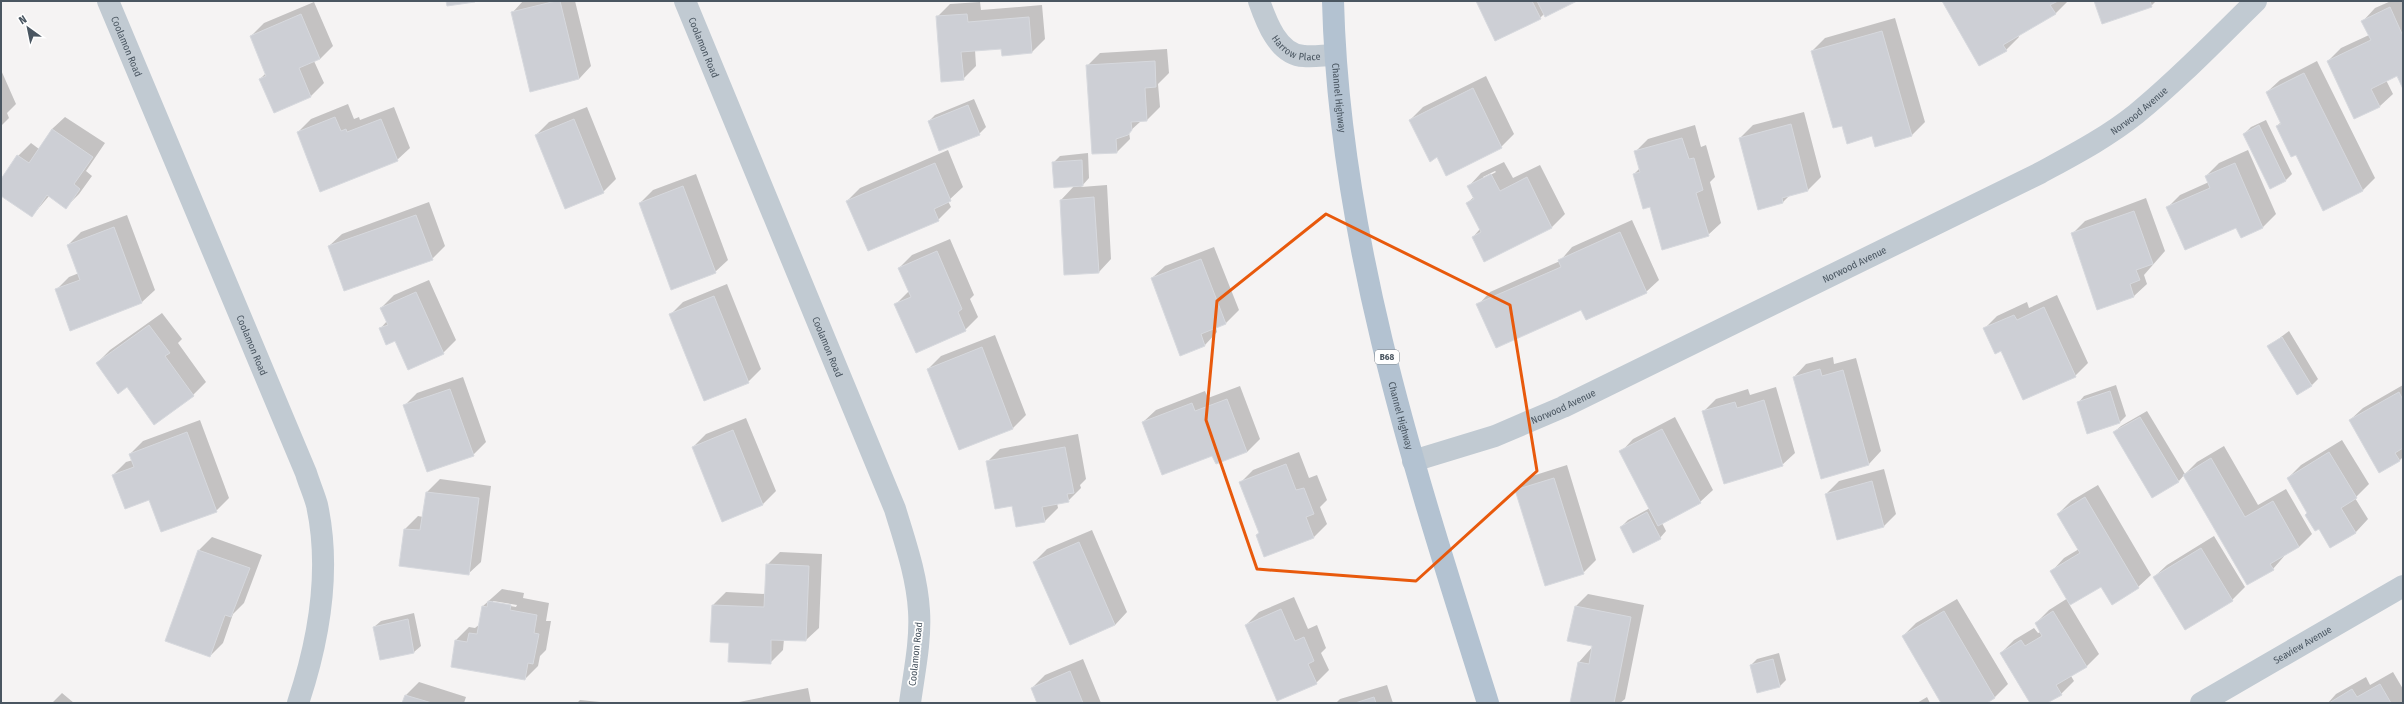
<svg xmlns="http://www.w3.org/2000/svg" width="2404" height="704" viewBox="0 0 2404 704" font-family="'Fira Sans Condensed',sans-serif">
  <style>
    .shadow { fill: #0003; fill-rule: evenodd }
    .building { fill: #cdcfd5; stroke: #d7d9de }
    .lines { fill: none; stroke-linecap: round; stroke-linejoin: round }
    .minor { stroke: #c1cad2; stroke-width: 22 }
    .primary { stroke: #b3c2d1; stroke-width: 22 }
    .marked { fill: none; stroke: #e8590c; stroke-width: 3; stroke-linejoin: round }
    .labels { text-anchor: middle; stroke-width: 3.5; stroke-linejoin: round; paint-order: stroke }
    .shield { fill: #fff; stroke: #808990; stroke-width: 1 }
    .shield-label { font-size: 9px; font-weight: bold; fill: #4a5661 }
    .street-label { font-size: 10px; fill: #4a5661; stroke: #fff }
  </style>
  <rect width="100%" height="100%" fill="#f5f3f3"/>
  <path class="shadow" d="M523 1H575L591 66 579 79 512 13Z
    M1478 1H1575L1544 14 1540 18Z
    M1944 1H2068L2055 14 2018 35 2019 37 2006 50Z
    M2095 1H2156L2151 6Z
    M2391 1H2403V86L2398 75 2386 80 2393 94 2380 106 2355 118 2328 61 2341 48 2369 35 2363 21 2375 8Z
    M314 2 333 46 320 59 314 61 324 83 311 96 274 112 260 79 266 73 251 36 264 23Z
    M980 2 981 10 1042 5 1045 39 1032 52 1002 48 975 50 976 66 963 79 937 17 950 4Z
    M1895 18 1925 122 1912 135 1875 145 1872 135 1842 124 1812 51 1825 38Z
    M1167 49 1169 73 1158 84 1160 107 1147 120 1141 121 1129 132 1130 139 1117 152 1092 153 1087 66 1100 53Z
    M2317 61 2375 178 2362 191 2296 153 2277 126 2281 122 2267 92 2280 80Z
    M1 70 16 104 7 113 9 118 1 126Z
    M1486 76 1514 134 1501 147 1438 156 1410 120 1423 107Z
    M974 99 986 127 979 134 929 121 935 115Z
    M348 104 354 119 359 117 360 120 394 107 410 148 397 160 298 132 311 119Z
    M587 107 616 179 603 192 536 135 549 122Z
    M1804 112 1821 177 1808 190 1790 195 1783 202 1740 138 1753 125Z
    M65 117 105 143 86 171 92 176 79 194 66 207 49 196 32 216 1 195V181L18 156 31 143 39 149 52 129Z
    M2266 120 2292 174 2286 180 2270 188 2244 134 2251 127Z
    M1695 125 1701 147 1706 145 1715 177 1710 182 1721 223 1708 235 1651 206 1634 174 1640 168 1635 152 1648 139Z
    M948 150 963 187 948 201 951 207 938 220 847 201 860 188Z
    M2248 150 2276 214 2263 227 2241 237 2237 227 2167 208 2180 195 2209 182 2206 176 2219 163Z
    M1088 153 1089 178 1081 187 1107 185 1111 259 1099 272 1065 274 1061 200 1075 185 1053 163 1060 156Z
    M1504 162 1513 178 1540 165 1565 214 1552 227 1485 261 1473 237 1480 229 1467 203 1474 197 1469 186 1481 173ZM1495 171 1496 172 1483 179V177Z
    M696 174 728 260 715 272 640 203 653 190Z
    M2146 198 2165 251 2144 275 2147 284 2134 296 2072 234 2085 221Z
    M429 202 445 246 432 259 329 246 342 234Z
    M127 215 155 290 142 302 56 290 69 277 79 273 68 245 81 232Z
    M1632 220 1659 280 1646 292 1478 305 1490 292 1560 261 1572 247Z
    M950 239 974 295 970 299 978 317 965 330 896 304 909 291 899 268 912 255Z
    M1214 247 1239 310 1226 323 1216 327 1217 332 1205 345 1152 278 1165 266Z
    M429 280 456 340 443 353 396 339 380 329 387 321 381 308 394 295Z
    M727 284 761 369 748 382 670 315 683 302Z
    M2057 295 2088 363 2075 376 2002 349 1985 328 1997 316 2027 302 2029 308Z
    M162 313 182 339 178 343 206 382 193 395 128 386 97 363 110 350Z
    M2289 331 2318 379 2312 385 2269 346Z
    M995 335 1026 415 1013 428 959 448 928 369 941 356Z
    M1833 357 1834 364 1856 358 1881 451 1869 464 1794 377 1806 364Z
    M463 377 486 442 473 455 404 406 417 393Z
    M2116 385 2126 416 2120 422 2078 403 2084 396Z
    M2403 385V457L2399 461 2350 420 2363 408Z
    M1240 386 1260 439 1247 452 1213 455 1143 422 1156 410 1205 391 1208 398Z
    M1776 387 1795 453 1782 465 1703 412 1716 399 1748 389 1750 395Z
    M2147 411 2185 474 2197 462 2224 446 2258 505 2286 489 2312 534 2299 547 2286 554 2273 569 2247 584 2184 475 2179 481 2114 432 2121 426Z
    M1675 417 1713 490 1700 502 1662 523 1666 531 1660 538 1621 527 1628 520 1650 508 1621 452 1633 439Z
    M746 418 776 491 763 504 723 520 693 447 706 434Z
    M200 420 229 498 216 511 149 499 113 475 126 462 133 460 130 454 143 441Z
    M1078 434 1086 479 1080 485 1081 488 1068 501 1057 503 1058 508 1045 521 1013 505 987 462 1000 449Z
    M2342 440 2369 484 2355 498 2368 519 2356 532 2330 547 2288 478 2301 465Z
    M1299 452 1309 478 1317 475 1327 500 1320 507 1327 524 1314 537 1265 556 1257 535 1260 532 1240 483 1253 470Z
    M1567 465 1596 560 1583 573 1516 490 1529 477Z
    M1884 469 1896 514 1884 526 1826 494 1839 481Z
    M440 479 491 486 481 562 468 574 405 529 418 516 423 517 427 492Z
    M2098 485 2151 575 2138 587 2101 585 2069 604 2099 654 2086 667 2071 676 2074 681 2061 694 2045 703H2031L2001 653 2014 640 2034 628 2038 633 2041 632 2036 623 2049 610 2068 598 2052 571 2064 558 2079 549 2058 514 2071 501Z
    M1092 530 1127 612 1115 625 1034 562 1047 549Z
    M2214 536 2245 587 2232 600 2154 577 2167 565Z
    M212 537 262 555 244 603 233 614 223 643 210 656 166 640 199 550Z
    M780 552 822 554 819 628 806 640 784 639 783 650 770 663 730 642 713 605 726 592 766 594 767 565Z
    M502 589 524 593 523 598 549 603 546 621H551L546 650 540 656 538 666 525 679 452 666 456 640 469 627 475 628 480 624 483 606ZM493 601 517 605 516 607 493 603Z
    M1588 594 1644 605 1625 699 1620 703H1571L1579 662 1594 645 1576 606Z
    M1294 597 1308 629 1317 625 1326 648 1321 653 1329 670 1316 683 1246 625 1259 612Z
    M1957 599 2008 684 1995 697 1985 703H1942L1903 636 1916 623Z
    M414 613 421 646 414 652 381 659 374 627 381 621Z
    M1779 653 1786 680 1780 686 1757 692 1751 665 1757 659Z
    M1083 659 1101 703H1038L1032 688 1045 675Z
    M2393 672 2403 689V703H2328L2336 694 2366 677 2370 685Z
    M419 682 466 697 464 703H404L406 695Z
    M1387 685 1393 703H1336L1340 699Z
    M808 688 811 703H734Z
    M62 693 74 703H52Z
    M1927 697 1930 703H1917Z
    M580 700 610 703H577Z"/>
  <path class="building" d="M446 1H475V2L447 6Z
    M556 1H560L579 79 530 92 511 12Z
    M1476 1H1532L1541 19 1495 41Z
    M1537 1H1577L1545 17Z
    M1942 1H2058L2050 5 2056 14 2003 45 2007 51 1979 66Z
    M2094 1H2150L2152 7 2102 24Z
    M2390 7 2403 36V89L2397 76 2371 89 2380 107 2354 119 2327 61 2371 40 2361 21Z
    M301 14 320 59 299 68 311 97 274 113 259 79 266 76 250 36Z
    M967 14 968 22 1029 17 1032 53 1002 56 1001 49 961 52 964 80 941 82 936 16Z
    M1882 31 1912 136 1875 147 1872 136 1847 144 1842 126 1833 128 1811 51Z
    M1155 61 1156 87 1145 88 1147 121 1131 122 1132 130 1128 135 1116 139 1117 153 1092 154 1086 65Z
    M2304 73 2363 191 2323 211 2296 155 2291 157 2276 126 2281 124 2266 92Z
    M1473 88 1502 148 1446 176 1437 157 1430 162 1409 120Z
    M968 105 980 135 939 151 928 121Z
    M335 117 341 131 346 129 347 132 381 119 398 161 320 192 297 132Z
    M574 119 604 193 565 209 535 135Z
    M1791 124 1808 191 1782 198 1783 203 1758 210 1739 138Z
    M2259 125 2286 181 2270 189 2243 134Z
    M52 129 93 157 74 184 80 189 66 209 47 195 32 217 1 196V179L17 155 29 163Z
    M1682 138 1689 159 1694 158 1703 190 1696 193 1709 236 1662 250 1650 207 1643 209 1633 174 1640 172 1634 151Z
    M1082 160 1083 186 1054 188 1052 162Z
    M935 163 951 201 934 209 939 221 868 251 846 201Z
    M2235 163 2263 228 2241 238 2236 228 2185 250 2166 207 2210 188 2205 176Z
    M1491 174 1500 191 1527 177 1552 228 1484 262 1472 237 1481 232 1466 203 1474 199 1467 186Z
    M683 186 716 273 671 290 639 203Z
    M1094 197 1099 273 1064 275 1060 200Z
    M2134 211 2153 264 2136 270 2140 280 2130 284 2134 297 2097 310 2071 233Z
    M416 215 433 260 344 291 328 246Z
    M114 227 142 303 70 331 55 289 80 280 67 245Z
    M1620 232 1647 293 1586 320 1581 310 1496 348 1476 304 1561 267 1558 260Z
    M937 251 962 309 958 312 966 331 916 353 894 304 911 297 898 268Z
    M1201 259 1226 324 1201 334 1205 346 1180 356 1151 278Z
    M416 292 444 354 408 370 395 341 386 345 379 328 388 325 380 308Z
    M714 296 749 383 704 401 669 314Z
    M2044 307 2076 377 2023 400 2001 351 1995 354 1983 328 2014 315 2017 320Z
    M149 325 170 353 165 356 194 396 154 425 127 387 118 394 96 363Z
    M2282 337 2312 386 2297 395 2267 346Z
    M982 347 1013 429 959 450 927 369Z
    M1820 369 1822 376 1843 370 1869 465 1821 479 1793 377Z
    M450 389 474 456 427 472 403 405Z
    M2110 391 2120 423 2087 434 2077 402Z
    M2399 392 2403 400V448L2395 453 2400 461 2379 473 2349 420Z
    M1227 399 1247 452 1216 464 1212 456 1162 475 1142 422 1192 403 1195 411Z
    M1764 400 1783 466 1724 484 1702 411 1735 402 1737 408Z
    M2140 417 2179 482 2152 498 2113 432Z
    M1662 429 1701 503 1658 526 1619 451Z
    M733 430 763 505 722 522 692 447Z
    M187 432 217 512 161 532 149 500 125 509 112 475 134 467 129 454Z
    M1065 447 1074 493 1067 494 1069 502 1042 507 1045 522 1016 527 1012 506 995 509 986 461Z
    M2329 452 2357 498 2341 508 2356 533 2330 548 2319 529 2315 531 2305 515 2307 513 2287 478Z
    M2211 458 2245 517 2273 501 2299 547 2270 564 2274 570 2247 585 2183 475Z
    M1286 464 1296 490 1304 488 1314 514 1306 517 1314 538 1264 557 1256 535 1259 533 1239 482Z
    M1554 478 1584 574 1545 586 1515 490Z
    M1872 481 1884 527 1837 540 1825 494Z
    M426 492 479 498 469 575 399 566 404 529 420 530Z
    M2085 497 2139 588 2112 605 2101 587 2070 605 2050 571 2080 553 2057 514Z
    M1647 512 1661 539 1633 553 1620 527Z
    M1079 542 1115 625 1070 645 1033 562Z
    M2201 548 2233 601 2185 630 2153 577Z
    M198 550 250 568 231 617 225 615 210 657 165 641Z
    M766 564 809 566 806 641 771 640V664L728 662 729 643 710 642 712 605 764 607Z
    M488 601 511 605 510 610 537 615 534 633 539 634 533 664 528 663 525 680 451 667 455 640 467 642 469 633 477 634 482 606 487 607Z
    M1575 606 1631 617 1614 703H1570L1578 662 1589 664 1592 646 1567 641Z
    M1281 609 1295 641 1304 637 1314 661 1308 664 1317 684 1277 701 1245 625Z
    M1944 611 1995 698 1987 703H1941L1902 636Z
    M2053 611 2087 667 2056 685 2062 695 2047 703H2030L2000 653 2021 640 2025 646 2042 636 2035 623Z
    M408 619 414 653 380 660 373 627Z
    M1773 659 1780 687 1757 693 1750 665Z
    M1070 671 1083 703H1037L1031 688Z
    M2380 684 2391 703H2329L2352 689 2357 697Z
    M405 695 432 703H402Z
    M1374 697 1376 703H1355Z"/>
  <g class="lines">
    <g class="minor">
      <path id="s1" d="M108 1 306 473C309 483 314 494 317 505 331 570 319 640 298 703"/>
      <path id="s2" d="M685 1 895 509C905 542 917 576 919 611 921 641 914 673 910 703"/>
      <path id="s3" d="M1259 1C1266 21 1278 55 1304 56 1314 57 1325 55 1335 55"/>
      <path id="s4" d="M1413 461 1495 436 1563 407 2040 173C2073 155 2106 138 2136 114 2179 79 2217 39 2256 1"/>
      <path id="s5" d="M2201 703 2403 586"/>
    </g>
    <path class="primary" id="s6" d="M1333 1C1339 242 1416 475 1488 703"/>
  </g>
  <path class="marked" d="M1326 214 1510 305 1537 471 1416 581 1257 569 1206 420 1217 301Z"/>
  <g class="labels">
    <rect class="shield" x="1375" y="350" width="24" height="14" rx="3"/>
    <g class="shield-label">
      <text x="1387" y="360">B68</text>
    </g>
    <g class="street-label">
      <text dy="4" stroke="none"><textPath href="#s3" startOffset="65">Harrow Place</textPath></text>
      <text dy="4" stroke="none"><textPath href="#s1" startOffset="49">Coolamon Road</textPath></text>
      <text dy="4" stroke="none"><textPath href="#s2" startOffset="50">Coolamon Road</textPath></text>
      <text dy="4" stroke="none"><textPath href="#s6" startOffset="97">Channel Highway</textPath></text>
      <text dy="4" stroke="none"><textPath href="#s4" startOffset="808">Norwood Avenue</textPath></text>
      <text dy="4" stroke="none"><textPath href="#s4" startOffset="484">Norwood Avenue</textPath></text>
      <text dy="4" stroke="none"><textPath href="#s1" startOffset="373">Coolamon Road</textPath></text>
      <text dy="4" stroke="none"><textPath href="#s2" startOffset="374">Coolamon Road</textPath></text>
      <text dy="4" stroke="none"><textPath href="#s4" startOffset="160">Norwood Avenue</textPath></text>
      <text dy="4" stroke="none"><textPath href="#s6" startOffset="421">Channel Highway</textPath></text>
      <text dy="4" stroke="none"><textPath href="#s5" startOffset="117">Seaview Avenue</textPath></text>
      <text transform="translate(915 654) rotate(-84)" y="4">Coolamon Road</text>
    </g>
  </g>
  <rect width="2404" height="704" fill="none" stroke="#4a5661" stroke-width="4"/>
  <g transform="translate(28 28) rotate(327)" stroke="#ffffff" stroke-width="3" paint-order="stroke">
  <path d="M0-3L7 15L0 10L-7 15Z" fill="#4a5661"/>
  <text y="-6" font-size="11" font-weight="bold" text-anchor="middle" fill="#4a5661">N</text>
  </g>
</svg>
